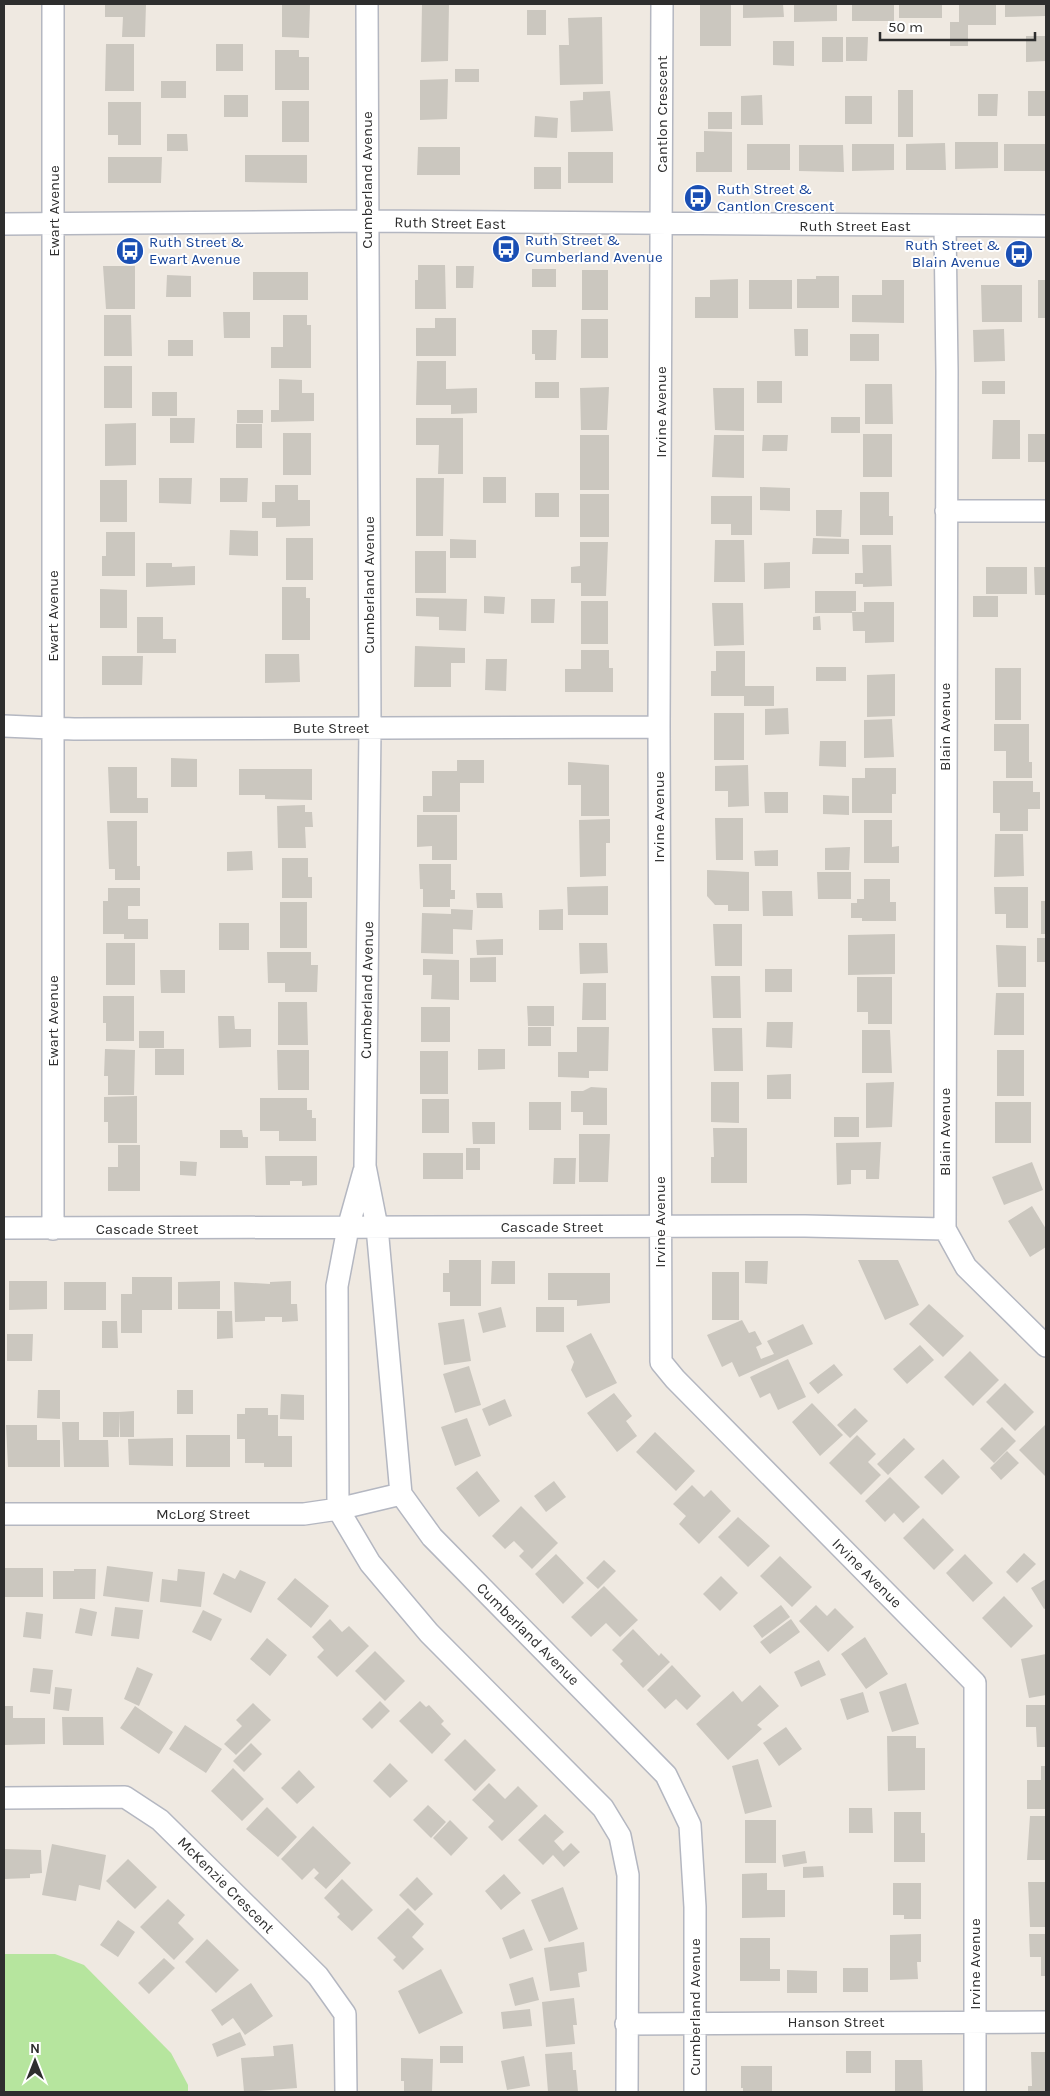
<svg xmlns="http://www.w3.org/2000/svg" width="1050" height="2096" viewBox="0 0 1050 2096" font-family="Karla,sans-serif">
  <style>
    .green { fill: #b6e59e }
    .building { fill: #cbc7bf }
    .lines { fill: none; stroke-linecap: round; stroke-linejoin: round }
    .minor-casing { stroke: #b4b7c1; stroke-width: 24 }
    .minor { stroke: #fff; stroke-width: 21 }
    .labels { text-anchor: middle; stroke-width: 4; stroke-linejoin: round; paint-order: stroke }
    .street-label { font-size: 15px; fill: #2e2e2e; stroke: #fff }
    .transit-label { font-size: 15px; fill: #164399; stroke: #fff; text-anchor: start }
  </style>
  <rect width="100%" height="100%" fill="#efe9e1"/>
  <path class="green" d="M4 1954H55L84 1965 171 2053 188 2085V2092H4Z"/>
  <path class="building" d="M105 4H146L145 37H122L123 17H105Z
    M282 4H310L309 38 282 37Z
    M422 4H449L448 61 421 62Z
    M700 4H731V46H700Z
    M743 4H783L784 17 743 18Z
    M794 4H837V21L794 22Z
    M852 4H894V21H852Z
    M899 4H942V18H899Z
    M959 4H996V25H968V46H950V22H959Z
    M1005 4H1045V16L1005 17Z
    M527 10H546V35H527Z
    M602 17 603 84 560 85 559 45H569L568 18Z
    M1026 36H1046V61L1026 62Z
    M822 37H843V62H822Z
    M846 37H868L867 61H846Z
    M773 41H794V66L773 65Z
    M106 44H134V91H105Z
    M216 44H243V71H216Z
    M275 50H299V57H309V90H275Z
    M455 69H479V82H455Z
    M448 79 447 119 420 120V80Z
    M161 81H186V98H161Z
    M898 90H913V137H898Z
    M610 91 613 131 571 132 570 101 583 100V92Z
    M1028 91H1046V116H1028Z
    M978 94H998L997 116H978Z
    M224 95H248V117H224Z
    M762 95 763 125H741V96Z
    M845 96H872V124H845Z
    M282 101H309V142H282Z
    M108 102H141V145H118V135H108Z
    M708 112H732V129H708Z
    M535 116 558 118 557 138 534 137Z
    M704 131 732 132V172H696V152H704Z
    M167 134H187L188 151H167Z
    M955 142H998V168L955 169Z
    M945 143 946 170H906V144Z
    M747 144H790V170H747Z
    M852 144H894V170L852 171Z
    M1004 144H1046V171H1004Z
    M799 145H843L844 172 799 171Z
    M418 147H460V175H417Z
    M568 152H613V183H568Z
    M245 155H307V183L245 182Z
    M108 157H162L161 183H108Z
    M534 167H561V189H534Z
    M418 265H445L446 309H415V280H418Z
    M103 266H135V309H106Z
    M456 266H474L473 288H456Z
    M532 269H556V287H532Z
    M582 270H608V310H582Z
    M253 272H308V300H253Z
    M167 275 191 276V297H166Z
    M816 276H839V308H797V279H816Z
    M738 279V318H695V297H710V280Z
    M749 280H792V309H749Z
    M882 280H904V323L852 322V295H882Z
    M1038 280H1046V318H1038Z
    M981 285H1022V322H982Z
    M223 312H250V338H224Z
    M104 315H131L132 356H104Z
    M283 315H307V325H311V368H271V347H283Z
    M435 318H456V356H416V328H435Z
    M581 319H608V358H581Z
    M794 329H808V356H795Z
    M1004 329 1005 361 974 362 973 330Z
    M532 330H557L556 360H535V354H532Z
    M850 334H879V361H850Z
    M168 340H193V356H168Z
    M417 361H446V389L477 388V413L451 414V405H416Z
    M104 366H132V408H104Z
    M279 379 302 380V393H314V421L271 422V410H279Z
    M757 381H782V403H757Z
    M982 381H1005V394H982Z
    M535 382H559V398H535Z
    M865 384H892L893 424H865Z
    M609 387 607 430H581L580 388Z
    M713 388H744V431L715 430Z
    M152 392H177V416H152Z
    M237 410H263V423H237Z
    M831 417H860V433H831Z
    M170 418H195L194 443H170Z
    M416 418H463V474H438L439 445H416Z
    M993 420H1020V459H992Z
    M136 423V465L105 466V424Z
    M236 424H262V448H236Z
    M283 433H311V475H283Z
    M863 434H892V477H863Z
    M1028 434H1046V462H1028Z
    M580 435H609V490H580Z
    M714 435H744V478L712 477Z
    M763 435H788L787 451H762Z
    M483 477H506V503H483Z
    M159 478H192L191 504 159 503Z
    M220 478H248L247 502H220Z
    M416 478H444L443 536H416Z
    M100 480H127V522H100Z
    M275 485H298V500H310V526L276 527V518H262V502H275Z
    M760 487 790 488V511L760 510Z
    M860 492H889V516H893V535H860Z
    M535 493H559V517H535Z
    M580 494H609V537H580Z
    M711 496H752V535H731V524H711Z
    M816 510H842L841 537 816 536Z
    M230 530 258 531V556L229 555Z
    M106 532H135V576H102V556H106Z
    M286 538H313V580H286Z
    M813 538 849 539V554H812Z
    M450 539 476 540V558H450Z
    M715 540H744L745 582H714Z
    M580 542H608L606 596H581V583H571V567L580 566Z
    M862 545H891L892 586 863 587V584H855V573H863Z
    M415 551H446V593H415Z
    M790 562V588L764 589V563Z
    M146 563H172V567L195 566V585L146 587Z
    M986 567H1027V594H986Z
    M1034 567H1046V595H1035Z
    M282 587H306V598H310V640H282Z
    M100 589 127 590V628H100Z
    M815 591H856V611H852V613H815Z
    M484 596 505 597 504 614 484 613Z
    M973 596H998V617H973Z
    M416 598 467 599 466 631 439 630V617L416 616Z
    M531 599H555L554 623H531Z
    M581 601H608V644H581Z
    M864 602H894V642L865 643V631H853L852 612H864Z
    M712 603H743L744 645 714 646Z
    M820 616 821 630H813V617Z
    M137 617H163V639H176V653H137Z
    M415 646 465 648V663H451V687H414Z
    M581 650H609V668H613V692H565V669H581Z
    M716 651H745V686H774V706H744V696H711V671H716Z
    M265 654H299L300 682 265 683Z
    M102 656H143L142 685H102Z
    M486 659H507L506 691 485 690Z
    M816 667H846V681H816Z
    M995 668H1021V720H995Z
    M895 674V716L867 717V675Z
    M788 708 789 734 765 735V709Z
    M714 713H744V760H714Z
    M892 719 894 757 864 758V720Z
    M994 724H1029V762H1032V778H1006V751H994Z
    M820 741H846V767L819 766Z
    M171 758 197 759V787H171Z
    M457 760H484V783H460V812H423V796H432V771H457Z
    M568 762 609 765V816H581V785H568Z
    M748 765 749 806 728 807V791H715V766Z
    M108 767H137V798H148V813H110Z
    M865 768H896V794H892V813H852V778H865Z
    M239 769H312V800L265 799V795H239Z
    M993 781H1033V792H1040V809H1028V831H1000V813H993Z
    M764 792H788V813H765Z
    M823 795 849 796V815L823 814Z
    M305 805V812H312L313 827H305L306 848H278L277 806Z
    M417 815H457V860H432V846L417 847Z
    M715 818H743V860H716Z
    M610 819V843H606V876L580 877 579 820Z
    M864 820H892V847L899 846V863H864Z
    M107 821H137V866H140V880H115V869H109Z
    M995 834H1023L1024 876 994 877Z
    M850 847 849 870H825V848Z
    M778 850V866H755L754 851Z
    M252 851 253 870 227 871V852Z
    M282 858H308V877H312V898H282Z
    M419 864H451V890H455V899H450V907H423V889H420Z
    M707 870 749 872V911H728V905H715L707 896Z
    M817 872H851V899H818Z
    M864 879H890V902H896V921H862V918H851V903H857V899H864Z
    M608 886V915H568L567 887Z
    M994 887H1028V928H1006V914H995Z
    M108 888H140V906H128V919H148V939H124V934H103V901H108Z
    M762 891H792L793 916H763Z
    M476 893H502L503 908H477Z
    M1041 901H1046V934H1041Z
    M280 902H307V948H280Z
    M451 909 473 910 472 930 453 929V954L421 953 422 913 451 914Z
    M563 909V930H539V910Z
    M219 923H249V950H219Z
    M713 924H742V966H715Z
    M895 934V974L848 975V935Z
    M1037 938H1046V962H1037Z
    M503 939V955H477L476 940Z
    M106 943H135V985H106Z
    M579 943H607L608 973 580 974Z
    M996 945 1026 946V987H998Z
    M267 952H311V965H318L317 992H285V983H268Z
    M496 957V982H470V958Z
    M423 959 459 960V1000L431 999 432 975H423Z
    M765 969H792V992H765Z
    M160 970H185V993H161Z
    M711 976H740L741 1018H713Z
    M857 977H892V1024H868V1012H857Z
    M583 983H606V1020H582Z
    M996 993H1024V1035H994Z
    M103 996H134V1041H106V1023H103Z
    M278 1002H307L308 1045H278Z
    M527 1006H554V1026H528Z
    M421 1007H450V1042H421Z
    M218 1016H234L235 1029H251V1047L219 1048Z
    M767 1022H793L792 1048 766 1047Z
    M528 1027H551V1046H528Z
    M577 1027H609L608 1071H589V1078L558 1077V1052H577Z
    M712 1028H742L743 1071H714Z
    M862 1030H890L892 1073H862Z
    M139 1031H164V1048H139Z
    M105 1049 135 1050 134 1095H108V1076H104Z
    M155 1049H184V1075H155Z
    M478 1049H505V1069L478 1070Z
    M277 1050H309V1090H278Z
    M997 1050H1024V1096H997Z
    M420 1051H448V1094H420Z
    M791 1074V1099H767V1075Z
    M711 1082H739V1123L711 1122Z
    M894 1082 892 1127 866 1128V1083Z
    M591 1087 607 1088V1125H583V1112H571V1091H583Z
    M137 1096V1143H108V1122H104V1097Z
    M260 1098H307V1110H312V1118H316V1141H279V1131H260Z
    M422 1099H449V1133H422Z
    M529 1102H561V1130H529Z
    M995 1102H1031V1143H995Z
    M834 1117H859V1137H834Z
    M472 1122H495V1144H473Z
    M713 1128H747V1183H711V1157H714Z
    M220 1130H242L243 1137H248V1148H220Z
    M579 1134H610L608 1182H579Z
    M881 1142 879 1179H866V1170H851V1184L837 1185 836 1143Z
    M118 1145H140V1191H108V1167H118Z
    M466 1148H480V1170H466Z
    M423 1153H463V1179H423Z
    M265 1156H317V1185L302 1186V1181H290V1185H266Z
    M554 1158H576L575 1184H553Z
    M180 1161 197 1162 196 1176 180 1175Z
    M1032 1162 1043 1190 1004 1205 992 1177Z
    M1032 1206 1046 1229V1247L1030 1257 1008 1221Z
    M449 1260H481V1306H450V1292H443V1273H449Z
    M858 1260H898L919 1305 885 1320Z
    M492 1261H515V1284H491Z
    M745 1261H768L767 1284 745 1283Z
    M712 1272H739V1320H712Z
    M548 1273H610V1303L577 1306V1300H548Z
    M132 1277H172V1310H142V1333H121V1294H132Z
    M9 1281H47V1309L9 1310Z
    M220 1281V1309H178V1282Z
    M291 1281V1304H297L298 1321 282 1322V1317H265V1321L235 1322 234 1282 270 1284V1282Z
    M64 1282H106V1310H64Z
    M929 1304 964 1336 943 1357 909 1324Z
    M501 1307 506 1327 483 1333 478 1313Z
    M536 1307H564V1332H536Z
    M217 1311H232L233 1338 217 1339Z
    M464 1319 471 1361 444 1365 438 1323Z
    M742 1320 749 1333 755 1331 762 1344 756 1347 761 1359 774 1354 767 1341 803 1324 813 1344 739 1377 732 1362 722 1367 707 1335Z
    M102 1321H117L118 1348H102Z
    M591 1333 617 1383 586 1398 571 1370 574 1362 566 1346Z
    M7 1334H33L32 1361H7Z
    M920 1345 934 1360 907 1384 893 1369Z
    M970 1351 999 1380 973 1406 944 1377Z
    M788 1359 806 1397 778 1410 770 1393 760 1398 750 1377Z
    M834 1364 843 1375 818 1394 809 1383Z
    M469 1366 481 1405 455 1413 443 1374Z
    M1005 1383 1034 1412 1015 1431 986 1402Z
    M38 1390H60V1419L37 1418Z
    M177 1390H193V1414H177Z
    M614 1393 632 1416 626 1421 637 1436 617 1452 587 1413Z
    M281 1394 304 1395V1420L280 1419Z
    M505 1399 512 1416 489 1426 482 1409Z
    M812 1403 843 1435 820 1456 792 1422Z
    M245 1408H268V1415H278V1436H292V1467H264V1463H245V1439H237V1414H245Z
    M855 1408 868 1421 850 1438 837 1425Z
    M134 1411V1437H120L119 1412Z
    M103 1412H119V1437H103Z
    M467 1418 481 1456 455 1466 441 1427Z
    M62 1422H79V1440H108L109 1467H64Z
    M6 1425H37V1440H60V1467H8Z
    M1045 1425 1046 1426V1477L1019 1450Z
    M1002 1427 1016 1441 994 1463 980 1449Z
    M655 1432 695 1471 676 1491 636 1452Z
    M186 1435H230V1467H186Z
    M857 1435 876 1454 868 1462 881 1475 861 1495 829 1463Z
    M173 1438V1466L129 1465 128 1439Z
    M904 1438 915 1449 888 1475 877 1464Z
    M1007 1451 1019 1463 1001 1480 990 1468Z
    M943 1459 960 1477 942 1495 924 1477Z
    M477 1471 500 1501 479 1517 456 1488Z
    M890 1477 920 1507 903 1523 894 1513 885 1522 865 1501Z
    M554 1481 566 1497 546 1512 534 1496Z
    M692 1485 704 1497 711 1490 731 1511 699 1544 679 1524 686 1516 673 1504Z
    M521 1506 558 1543 532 1569 519 1556 524 1551 514 1541 505 1549 492 1536Z
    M738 1517 770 1546 748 1567 718 1537Z
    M923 1518 954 1550 934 1570 903 1538Z
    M1024 1553 1036 1564 1017 1583 1006 1572Z
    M556 1554 584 1583 563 1604 535 1574Z
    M965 1554 993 1583 973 1602 946 1573Z
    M780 1556 812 1587 792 1607 760 1576Z
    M604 1560 616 1571 598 1589 586 1578Z
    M107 1566 153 1572 149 1602 103 1596Z
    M4 1568H43V1597H4Z
    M74 1569H96L95 1599H53V1571H74Z
    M178 1569 205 1572 201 1607 160 1602 162 1579 177 1581Z
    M240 1570 266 1582 251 1613 213 1594 223 1573 235 1579Z
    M721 1576 738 1593 720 1611 703 1594Z
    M295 1578 329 1606 311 1628 277 1599Z
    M1046 1579V1608L1044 1609 1031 1588Z
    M604 1586 638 1620 620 1637 606 1623 591 1637 571 1617Z
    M1004 1596 1033 1626 1011 1648 982 1618Z
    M781 1605 790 1617 762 1638 753 1626Z
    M816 1605 827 1616 835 1608 854 1627 828 1652 799 1621Z
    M115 1607 143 1610 139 1639 111 1636Z
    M80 1608 97 1612 92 1636 75 1633Z
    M203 1610 222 1619 211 1641 192 1632Z
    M26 1612 43 1614 41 1639 23 1637Z
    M330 1619 342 1632 349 1626 369 1646 337 1677 317 1657 324 1650 312 1637Z
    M791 1619 800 1632 770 1654 760 1642Z
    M633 1629 659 1656 661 1653 670 1662 643 1688 620 1664 623 1661 612 1650Z
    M865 1637 888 1674 866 1689 841 1654Z
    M267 1638 287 1655 270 1676 250 1659Z
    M375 1651 405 1681 385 1701 355 1671Z
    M1046 1654V1695L1029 1698 1021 1659Z
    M819 1660 826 1675 801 1687 794 1672Z
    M672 1665 701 1696 687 1710 676 1699 665 1709 647 1690Z
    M137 1667 153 1674 139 1706 124 1699Z
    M33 1668 53 1670 50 1694 30 1692Z
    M906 1683 919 1724 892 1732 879 1692Z
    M760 1685 779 1706 757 1725 762 1729 728 1760 696 1724 733 1691 742 1702Z
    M55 1687 72 1689 69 1711 53 1709Z
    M863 1692 869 1712 847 1720 840 1699Z
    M380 1701 390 1711 372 1729 362 1719Z
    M420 1701 426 1707 429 1705 444 1721 441 1724 451 1734 432 1754 399 1721Z
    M253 1703 271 1720 236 1755 224 1744 242 1726 236 1720Z
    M1026 1705H1046V1747H1037L1036 1727H1026Z
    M4 1706H13V1718H45V1744L4 1745Z
    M135 1706 173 1732 159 1754 120 1728Z
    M62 1717H103L104 1745H63Z
    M185 1725 222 1749 206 1773 169 1749Z
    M786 1727 802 1749 779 1766 763 1743Z
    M887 1736H916V1748H925V1790L888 1791Z
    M465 1739 496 1770 475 1791 444 1760Z
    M251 1743 262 1754 244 1772 233 1761Z
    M758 1759 772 1807 745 1814 732 1766Z
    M390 1763 408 1781 390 1798 373 1781Z
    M1041 1766H1046V1809H1027V1780H1041Z
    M233 1768 264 1799 242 1821 211 1791Z
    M299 1770 315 1787 297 1804 281 1788Z
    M489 1783 505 1799 518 1786 538 1806 502 1841 488 1827 494 1821 472 1800Z
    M428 1805 446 1822 431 1838 413 1820Z
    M267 1807 297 1837 278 1857 246 1829Z
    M849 1808H872L873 1833H849Z
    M894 1812H921V1833H925V1862H894Z
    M545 1814 564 1832 554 1841 563 1851 571 1843 580 1852 564 1867 553 1855 543 1865 518 1840Z
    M1030 1816H1046V1860H1027Z
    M450 1820 468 1838 451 1856 433 1838Z
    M745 1820H776V1863H745Z
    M313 1826 351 1863 326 1889 314 1878 319 1873 314 1868 302 1880 281 1859Z
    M52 1844 106 1855 100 1890 79 1885 76 1901 42 1895Z
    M4 1849 41 1850 42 1873 30 1874V1878L4 1879Z
    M805 1851 807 1863 784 1867 782 1855Z
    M128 1859 157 1887 135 1909 106 1881Z
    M823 1866 824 1877 803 1878V1867Z
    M767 1873V1890H785V1917L742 1918V1874Z
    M504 1874 521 1893 501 1910 485 1891Z
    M417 1877 433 1894 415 1911 399 1895Z
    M342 1879 373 1910 352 1931 337 1917 340 1914 324 1898Z
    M1028 1882H1046V1927H1030Z
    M893 1883H921V1919H904V1915H893Z
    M563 1887 578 1929 549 1942 531 1900Z
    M168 1899 185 1915 178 1923 194 1939 174 1960 140 1927Z
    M408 1908 424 1924 412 1937 424 1949 403 1970 393 1960 396 1957 377 1938Z
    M118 1920 135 1932 118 1957 100 1945Z
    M524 1929 533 1950 510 1959 502 1938Z
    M921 1934V1962H917L918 1979 890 1980V1935Z
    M1029 1934H1046V1976H1041V1957H1030Z
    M740 1938H770V1969H780V1981H740Z
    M207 1939 239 1970 216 1993 185 1962Z
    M584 1942 587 1971 578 1973 580 1987 550 1991 544 1948Z
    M164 1958 175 1968 149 1994 138 1983Z
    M843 1968H868V1992H843Z
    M441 1969 463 2013 419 2034 398 1991Z
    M787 1970 817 1971V1993H787Z
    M533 1977 539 2000 515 2006 509 1984Z
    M251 1983 273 2016 245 2035 233 2018 222 2026 211 2010Z
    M574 1998 577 2025H573L575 2044 546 2047 542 2002Z
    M530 2009 532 2026 503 2029 501 2012Z
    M240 2032 246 2045 217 2057 212 2044Z
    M293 2044 297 2088 244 2092 241 2058 274 2056 273 2046Z
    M440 2046H463V2063H440Z
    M846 2051H871V2073H846Z
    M572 2052 573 2070H576L578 2092H548L545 2054Z
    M1031 2052H1046V2092H1028V2086H1032Z
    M524 2056 530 2086 507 2090 501 2061Z
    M401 2058 433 2059 432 2092H404V2081H401Z
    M895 2060H922L923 2092H895Z
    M741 2066H772V2092H743V2088H741Z"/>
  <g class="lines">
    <defs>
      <path id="minor" d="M367 4 370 729 365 1166 377 1227 401 1494 432 1537 666 1775 690 1825 695 1907V2092
        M662 4 659 727 661 1362 675 1379 975 1683V2092
        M4 224 367 221 1046 226
        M945 226 947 371 945 1229 966 1267 1046 1346
        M946 511H1046
        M4 726 74 729 659 727
        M364 1171 348 1228 337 1286 338 1509 370 1563 429 1633 603 1808 620 1836 628 1875 627 2092
        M4 1228 805 1226 945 1229
        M53 1229V4
        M4 1514H304L338 1509 401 1494
        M4 1798 125 1797 160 1820 318 1976 345 2014 346 2092
        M626 2024 1046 2022"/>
    </defs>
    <use href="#minor" class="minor-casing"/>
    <use href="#minor" class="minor"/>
  </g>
  <defs>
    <symbol id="bus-disc" viewBox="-11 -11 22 22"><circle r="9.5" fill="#1a4fb4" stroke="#fff"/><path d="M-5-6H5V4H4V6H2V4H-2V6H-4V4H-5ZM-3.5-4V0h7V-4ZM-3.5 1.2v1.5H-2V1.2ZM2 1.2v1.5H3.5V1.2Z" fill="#fff"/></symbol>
  </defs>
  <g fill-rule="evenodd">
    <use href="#bus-disc" x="682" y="182" width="32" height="32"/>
    <use href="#bus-disc" x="490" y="233" width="32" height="32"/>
    <use href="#bus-disc" x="114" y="235" width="32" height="32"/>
    <use href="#bus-disc" x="1003" y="238" width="32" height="32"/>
  </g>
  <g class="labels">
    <g class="street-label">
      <text transform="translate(662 114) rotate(-90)" y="5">Cantlon Crescent</text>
      <text transform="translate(367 180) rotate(-90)" y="5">Cumberland Avenue</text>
      <text transform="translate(54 211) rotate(-90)" y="5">Ewart Avenue</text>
      <text transform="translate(450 223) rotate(1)" y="5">Ruth Street East</text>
      <text x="855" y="231">Ruth Street East</text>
      <text transform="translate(661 412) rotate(-90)" y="5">Irvine Avenue</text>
      <text transform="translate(369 585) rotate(-90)" y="5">Cumberland Avenue</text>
      <text transform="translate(53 616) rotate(-90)" y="5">Ewart Avenue</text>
      <text transform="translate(945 727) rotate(-90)" y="5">Blain Avenue</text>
      <text x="331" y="733">Bute Street</text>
      <text transform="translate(659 817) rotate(-90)" y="5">Irvine Avenue</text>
      <text transform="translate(367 990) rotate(-89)" y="5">Cumberland Avenue</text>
      <text transform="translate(53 1021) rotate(-90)" y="5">Ewart Avenue</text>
      <text transform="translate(945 1132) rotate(-90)" y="5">Blain Avenue</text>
      <text transform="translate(660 1222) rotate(-90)" y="5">Irvine Avenue</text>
      <text x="552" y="1232">Cascade Street</text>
      <text x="147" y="1234">Cascade Street</text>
      <text x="203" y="1519">McLorg Street</text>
      <text transform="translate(867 1573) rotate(45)" y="5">Irvine Avenue</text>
      <text transform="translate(528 1634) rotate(45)" y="5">Cumberland Avenue</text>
      <text transform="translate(226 1885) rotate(45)" y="5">McKenzie Crescent</text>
      <text transform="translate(975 1964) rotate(-90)" y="5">Irvine Avenue</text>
      <text transform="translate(695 2007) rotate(-90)" y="5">Cumberland Avenue</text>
      <text x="836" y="2027">Hanson Street</text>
    </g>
    <g class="transit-label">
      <text x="717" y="194">Ruth Street &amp;<tspan x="717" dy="17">Cantlon Crescent</tspan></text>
      <text x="525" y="245">Ruth Street &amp;<tspan x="525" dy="17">Cumberland Avenue</tspan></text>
      <text x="149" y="247">Ruth Street &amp;<tspan x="149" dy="17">Ewart Avenue</tspan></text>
      <text x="1000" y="250" text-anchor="end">Ruth Street &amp;<tspan x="1000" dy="17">Blain Avenue</tspan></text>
    </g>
  </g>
  <rect width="1050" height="2096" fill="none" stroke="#2e2e2e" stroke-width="10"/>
  <g transform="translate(35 2061)" stroke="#ffffff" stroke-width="4" paint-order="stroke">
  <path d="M0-4L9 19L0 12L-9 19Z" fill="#2e2e2e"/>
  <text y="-8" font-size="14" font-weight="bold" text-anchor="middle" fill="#2e2e2e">N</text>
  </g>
  <path d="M880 32v8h155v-8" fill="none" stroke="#2e2e2e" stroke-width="2.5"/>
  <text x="888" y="32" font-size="15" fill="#2e2e2e" stroke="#ffffff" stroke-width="4" paint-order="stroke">50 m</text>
</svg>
